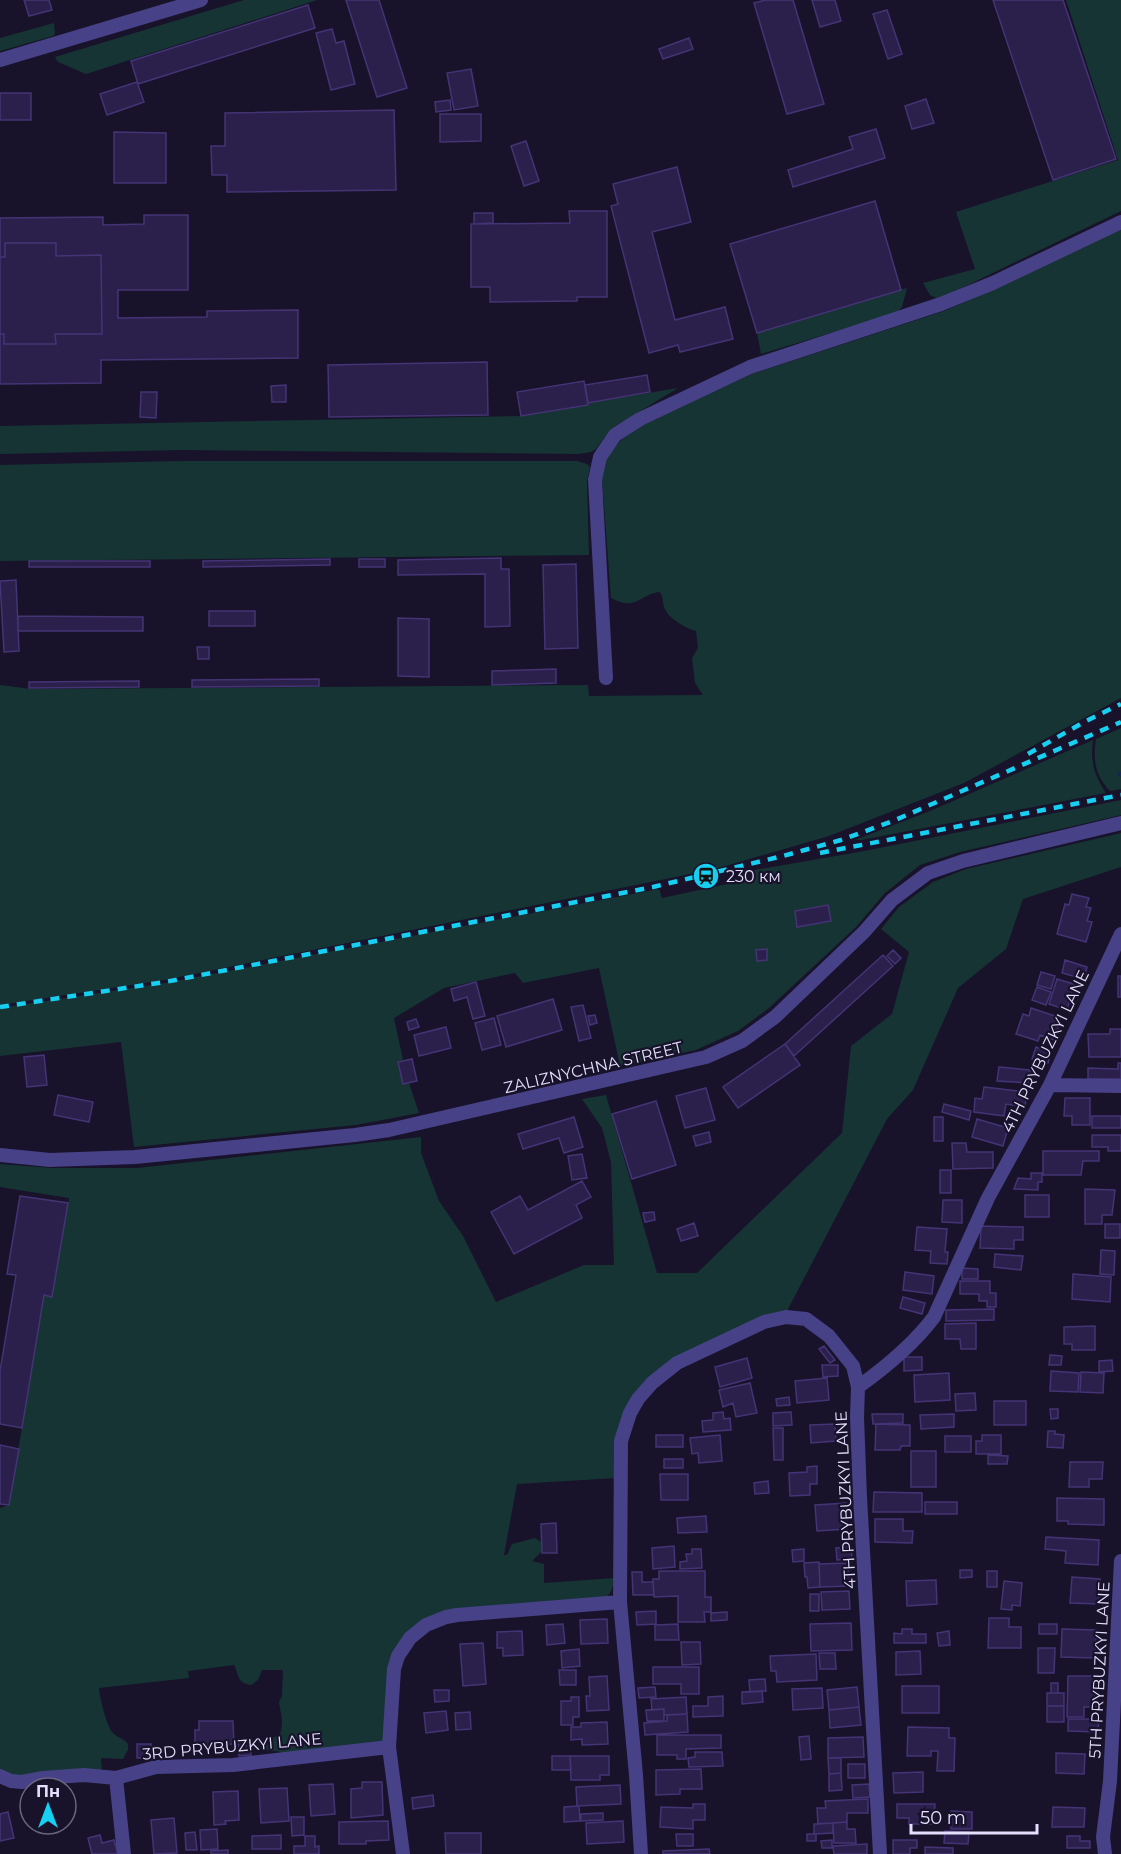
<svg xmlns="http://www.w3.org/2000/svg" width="1121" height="1854" viewBox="0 0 1121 1854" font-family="Montserrat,sans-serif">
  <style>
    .green { fill: #163434 }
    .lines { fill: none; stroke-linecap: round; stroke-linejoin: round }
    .stream { stroke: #13274f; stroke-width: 5 }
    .building { fill: #2b204b; stroke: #443475; stroke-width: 1.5 }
    .street { stroke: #474187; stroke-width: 14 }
    .rail { stroke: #17d0f1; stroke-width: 4.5; stroke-dasharray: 9 8; stroke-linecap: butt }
    .labels { text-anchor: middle; stroke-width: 4.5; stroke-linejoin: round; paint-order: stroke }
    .poi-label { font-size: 16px; fill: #e4dffd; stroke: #18132b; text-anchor: start }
    .street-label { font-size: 16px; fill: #e4dffd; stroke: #18132b }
  </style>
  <rect width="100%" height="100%" fill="#18132b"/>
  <path class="green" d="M244 0H317L86 74 58 62 55 57Z
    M1066 0H1121V211L939 299 930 295 923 283 975 269 956 212 1118 160Z
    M54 23 55 34 53 36 0 51V38Z
    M1121 228V698L964 783 829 836 715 869 164 980 0 1005V685L31 689 588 685 589 696 703 695 695 683 692 658 698 648 696 631C687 629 670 619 666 611 662 605 664 599 660 592 639 594 637 612 611 598L602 479 607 456 621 440 642 424 752 374 944 311 998 288Z
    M907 288 902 307 896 313 761 354 757 333Z
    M678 388 611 429 596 449 591 452 578 454 180 450 0 454V426L521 416 588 405V403Z
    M180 461H577L587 464 590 467 587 482 589 555 0 561V465Z
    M1121 728V789L1110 791C1095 775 1093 761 1096 739Z
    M1093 740C1090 761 1094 775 1106 793L861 840H855L930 811Z
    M1121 800V815L960 852 920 865 885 893 856 927 769 1008 738 1031 696 1050 620 1066 599 968 523 983 515 973 444 988 394 1018 403 1060 398 1062 403 1084 409 1083 419 1113 356 1125 134 1147 121 1042 0 1056V1008L165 983 659 889 662 898 755 878 754 870 859 852Z
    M1121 833V867L1023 899 1006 949 958 988 913 1090 887 1119 786 1313 700 1347 636 1397 616 1478 517 1484 504 1555H507L512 1544 535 1538 541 1542V1552L532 1561 544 1564V1583L615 1578 611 1591 607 1597 457 1612 408 1637 383 1742 284 1754C278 1749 271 1753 265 1749V1742L280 1734C284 1721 281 1715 279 1702L282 1696 283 1670H262L258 1680 251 1685C237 1683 239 1675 234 1665L188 1671 189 1678 99 1688C99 1695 107 1728 113 1733 118 1738 123 1738 128 1744V1750L123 1759 101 1758 102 1773 26 1779 0 1773V1508L9 1505 44 1295 52 1296 69 1198 0 1187V1164L52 1168H137L421 1137V1153L439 1201 463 1236 496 1302 584 1265H614L611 1162 602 1128 582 1099 606 1095 657 1273H697L842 1133 851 1046 892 1014 909 952 881 929 899 907 933 882 966 869Z"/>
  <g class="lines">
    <path class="stream" d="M1120 774H1121"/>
  </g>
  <path class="building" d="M24 0H49L52 10 29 16Z
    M346 0H379L407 88 377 97Z
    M765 0H793L824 104 787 114 754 3Z
    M812 0H835L841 21 820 27Z
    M993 0H1063L1116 159 1053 180Z
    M308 5 315 28 138 84 131 61Z
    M887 10 902 54 888 59 873 14Z
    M332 29 336 43 344 41 355 84 331 90 316 33Z
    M689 38 693 49 663 59 659 49Z
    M471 69 478 106 454 110 447 73Z
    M137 82 144 102 107 115 100 94Z
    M0 93H31V120H0Z
    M926 99 934 123 912 129 905 106Z
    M450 100 451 110 436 112 435 102Z
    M394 110 396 190 227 192V175H212L211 146H225V113Z
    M440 114H481V141L440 142Z
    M876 129 885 158 793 187 788 170 853 149 849 137Z
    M114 132 166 133V183H114Z
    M526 141 539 181 524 186 511 146Z
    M677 167 691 222 652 232 675 320 725 307 733 339 680 352 678 345 649 353 611 206 618 204 613 184Z
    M875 201 901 290 757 333 730 244Z
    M569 211H607V297H577V301L490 302V287H471V224L570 223Z
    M474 213H493V223L474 224Z
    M144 215H188V290H118V318L207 317V311L298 310V358L101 360V383L0 384V334H4V344H56L55 334H102L101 255 56 256V243H5V257H0V218L103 217V225L144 224Z
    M5 243H56V256L101 255 102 334H55L56 344H4V334H0V257H5Z
    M487 362 488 415 329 417 328 365Z
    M647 375 650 392 588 403 585 385Z
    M584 381 588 405 521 416 517 392Z
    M286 385V402H272L271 386Z
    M141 392H157L156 418 140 417Z
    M501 558V569H509L510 626 485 627V574L398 575V560Z
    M330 559V565L203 567V561Z
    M359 559H385V567H359Z
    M29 561H150V567H29Z
    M576 564 578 648 545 649 543 565Z
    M16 580 19 651 4 652 0 581Z
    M209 611H255V626H209Z
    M18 616 143 617V631H18Z
    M398 618 429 619V677L398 676Z
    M197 647H209V659H198Z
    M556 669V683L492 685V671Z
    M319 679V686L192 687V680Z
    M139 681V687L29 688V682Z
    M1072 894 1089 898 1086 907 1091 908 1087 921 1092 922 1086 942 1057 934 1065 904 1069 905Z
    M828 905 831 921 797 927 795 911Z
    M767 949V960L757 961 756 950Z
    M893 950 901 958 895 964 887 956Z
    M883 955 893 966 794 1056 785 1044Z
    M1065 960 1087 967 1084 979 1062 973Z
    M1041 972 1055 976 1051 989 1037 985Z
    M1118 976H1121V997H1118Z
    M1057 979 1074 984 1067 1010 1049 1004Z
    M476 982 485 1016 473 1019 467 997 454 1001 451 989Z
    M1037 987 1051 992 1046 1005 1032 1000Z
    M553 999 562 1030 506 1047 497 1016Z
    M583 1005 591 1038 579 1041 571 1007Z
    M1031 1008 1061 1018 1054 1040 1040 1035 1038 1041 1016 1034 1023 1014 1029 1016Z
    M595 1015 597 1023 590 1025 588 1016Z
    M494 1018 501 1045 482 1050 475 1023Z
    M416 1019 419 1027 409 1030 407 1022Z
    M446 1027 451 1048 419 1056 414 1035Z
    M1110 1029H1121V1057H1089L1088 1034H1110Z
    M785 1044 800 1065 738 1108 723 1087Z
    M1036 1047 1051 1052 1048 1063 1032 1059Z
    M44 1055 47 1085 27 1087 24 1057Z
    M412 1059 417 1081 403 1084 398 1062Z
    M1118 1063H1121V1079H1088V1068L1118 1069Z
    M999 1067 1030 1070 1029 1083 997 1081Z
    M984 1087 1027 1092 1025 1107 1006 1104 1004 1116 974 1112 975 1098 982 1099Z
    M706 1088 715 1120 685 1128 676 1096Z
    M58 1095 93 1102 89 1122 54 1115Z
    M1065 1098H1090V1125H1072V1116H1064Z
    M656 1101 676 1165 632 1179 612 1114Z
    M944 1104 971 1111 969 1120 942 1112Z
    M1092 1116H1121V1128H1092Z
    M574 1117 583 1147 564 1153 559 1138 523 1149 518 1134Z
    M934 1117H943V1141H934Z
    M977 1119 1008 1128 1003 1146 972 1137Z
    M709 1132 711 1142 696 1146 693 1136Z
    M1092 1135H1121V1151H1108V1147H1092Z
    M952 1143H966L967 1152H993V1168L953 1169Z
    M1043 1151H1099V1161H1083L1081 1175H1043Z
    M582 1154 587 1178 572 1180 568 1156Z
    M940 1170H951V1193H940Z
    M1031 1173H1042V1182H1038V1190L1014 1189 1018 1178 1031 1179Z
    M582 1181 591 1197 576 1205 582 1218 514 1254 491 1212 520 1196 528 1210Z
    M1085 1189 1115 1190 1112 1215H1102V1224H1085Z
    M1025 1195H1049V1217H1025Z
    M20 1196 68 1203 52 1297 44 1295 22 1428 0 1424V1371L16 1275 7 1274Z
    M943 1200H962V1223L942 1222Z
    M654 1212 655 1220 645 1222 643 1213Z
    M694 1223 698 1236 681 1241 677 1229Z
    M1105 1224H1120V1238H1105Z
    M981 1226 1023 1227V1240H1014V1249L980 1248Z
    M917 1227 947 1229 945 1252H948L947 1264 930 1263 931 1251 915 1250Z
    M1101 1250 1115 1251 1114 1275 1100 1274Z
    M995 1254 1023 1256 1021 1270 994 1267Z
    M962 1268 978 1269V1279H962Z
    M905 1272 934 1276 932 1294 903 1290Z
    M1073 1274 1111 1277 1110 1302 1072 1299Z
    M960 1281H990V1293H996V1307H987V1301H979V1294H960Z
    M903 1297 925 1303 922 1314 900 1308Z
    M994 1309V1320L946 1321V1310Z
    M976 1323V1349H961L960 1339H945V1324Z
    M1095 1326V1350H1072V1344H1064V1327Z
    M824 1346 835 1360 830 1363 819 1349Z
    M1050 1355 1062 1356 1061 1365H1049Z
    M904 1357H922V1370L904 1371Z
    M747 1358 752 1378 720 1387 715 1367Z
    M1112 1360 1113 1371 1099 1372V1361Z
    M822 1365H838V1376L823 1377Z
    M1051 1371 1079 1373 1078 1392 1050 1391Z
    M1081 1372 1104 1373 1103 1393 1080 1392Z
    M949 1373 950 1400 915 1402 914 1375Z
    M827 1378 829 1400 797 1403 795 1381Z
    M750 1383 757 1413 736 1417 733 1403 723 1407 719 1390Z
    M975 1393 976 1410 956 1411 955 1394Z
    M789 1397 790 1405 777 1406 776 1399Z
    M994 1401H1026V1425H994Z
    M1050 1409H1058V1418L1051 1419Z
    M723 1412 724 1419 730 1418 731 1430 703 1432 702 1421 713 1420V1413Z
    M791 1412 792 1425 773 1426V1413Z
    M872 1414H903V1423L873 1424Z
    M954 1414V1427L921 1429 920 1415Z
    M835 1424 836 1441 811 1443 810 1425Z
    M876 1424 910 1425V1446H901L900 1450H875Z
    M773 1428H783V1460H774Z
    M1048 1431H1055V1434L1064 1435 1063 1448 1047 1447Z
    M656 1435H683V1447H656Z
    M720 1435 722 1461 699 1463 698 1453 692 1454 690 1438Z
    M982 1435H1001V1454H976V1441H982Z
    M945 1436H971V1452H945Z
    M0 1445 19 1449 9 1505 0 1504Z
    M911 1451H936V1487H911Z
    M988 1455 1008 1456 1007 1464H988Z
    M664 1459H683V1468H664Z
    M1070 1462H1103L1102 1479H1089V1487H1069Z
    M817 1466V1484H810V1495L790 1496 789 1473 807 1472V1467Z
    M660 1474H688V1500H661Z
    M768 1481 769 1493 755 1494 754 1483Z
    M874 1492 922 1493V1512H873Z
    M1057 1498 1104 1499V1525L1068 1524V1521H1057Z
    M925 1502H957V1514H925Z
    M846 1503 847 1529 817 1531 815 1505Z
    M706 1516 707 1532 678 1533 677 1518Z
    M875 1519H903V1531H913L912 1543 875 1542Z
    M556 1523 557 1553H542L541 1524Z
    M1046 1537 1099 1540 1098 1565 1065 1563 1066 1551 1045 1549Z
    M674 1546 675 1567 653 1569 652 1548Z
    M851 1547 852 1559 837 1560 836 1548Z
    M692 1549H701L702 1568 680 1569V1562L687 1561 686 1554H692Z
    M804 1549V1561L793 1562 792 1550Z
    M819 1562 820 1587 808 1588 807 1577H805L804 1563Z
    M848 1563 850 1586 820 1587 819 1564Z
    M960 1570H972V1577L960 1578Z
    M659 1571H705V1597H711V1612H704L705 1622H678V1596L654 1597 653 1579H659Z
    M987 1571H997V1587H987Z
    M632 1572H642V1582H653L654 1595H633Z
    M1072 1577 1100 1579 1099 1604 1070 1603Z
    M936 1580 937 1604 907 1606 906 1581Z
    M1004 1581 1022 1583 1020 1606 1012 1605V1610L1001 1609Z
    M849 1591 850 1609 822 1610 821 1592Z
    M810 1594H819V1611H810Z
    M656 1611V1624L637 1625 636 1612Z
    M727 1612V1620L711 1621V1613Z
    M989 1618H1009V1627H1021V1648H988Z
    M607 1619 608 1643 581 1644 580 1620Z
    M851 1623 852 1650 811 1651 810 1624Z
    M563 1624 565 1643 547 1645 546 1625Z
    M678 1624 679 1640H655V1625Z
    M1039 1624H1057V1634H1039Z
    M902 1629H912V1634H926V1643H894V1633L902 1634Z
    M1062 1629 1096 1630V1658L1061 1657Z
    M522 1631 523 1655 503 1656V1648H497V1632Z
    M949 1631 950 1645 939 1646 937 1633Z
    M681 1642H700L701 1664 682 1665Z
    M483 1643 486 1684 463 1686 460 1644Z
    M1038 1648H1055L1054 1673H1038Z
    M579 1649 580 1666 562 1668 561 1651Z
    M920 1651 921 1674 896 1675V1652Z
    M819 1653H835L836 1669H820Z
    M816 1654 817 1680 777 1682 776 1671H771L770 1656Z
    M653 1667H699V1694H681V1684H653Z
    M559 1670H576V1685H560Z
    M607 1676 609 1710 587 1711 586 1696H590L589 1677Z
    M1068 1676H1098L1097 1707H1084V1717H1067Z
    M765 1679 766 1691 750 1692 749 1680Z
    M1051 1683H1058V1693H1051Z
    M902 1686H939V1713H902Z
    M655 1687 656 1697 639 1698 638 1688Z
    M857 1687 859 1707 829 1710 827 1690Z
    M822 1688 823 1708 793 1710 792 1689Z
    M434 1690H449V1701L435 1702Z
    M762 1691 763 1702 742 1704V1692Z
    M1047 1693H1064V1706H1047Z
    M723 1696V1716L693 1717V1706H708V1697Z
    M571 1697H579V1717H573V1725H561V1701H571Z
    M686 1697 687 1714 664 1715V1709L652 1710 651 1699Z
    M1047 1706H1064V1722H1047Z
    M859 1707 861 1725 830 1728 829 1710Z
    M664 1709V1721H647L646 1710Z
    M446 1711 448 1730 426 1733 424 1713Z
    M470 1712 471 1729 456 1730 455 1713Z
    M687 1714 688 1732 645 1735 644 1723 667 1721V1715Z
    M1068 1719H1099L1098 1732 1068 1731Z
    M199 1721H233L234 1744 195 1745V1730H199Z
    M607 1722 608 1744 582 1745V1739L571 1740V1727H581V1723Z
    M908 1727 949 1728V1738H955L954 1771H937L938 1751H931V1756H907Z
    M657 1735H721V1748L686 1749V1759H677V1755H657Z
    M809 1736 811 1759 801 1760 799 1737Z
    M863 1737 864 1757 828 1758V1738Z
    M238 1740H251V1755L239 1756Z
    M137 1744H151V1758H137Z
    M695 1752H722L723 1766 689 1767 688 1758 695 1757Z
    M1056 1753 1085 1754 1084 1774 1056 1773Z
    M552 1756H570L571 1770H552Z
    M570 1756H609V1775H600V1780H571Z
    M828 1758H841V1773L829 1774Z
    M848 1764H865V1778H848Z
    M701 1769 702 1789H680V1794L656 1795V1770Z
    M923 1772V1792L894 1793 893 1773Z
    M841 1773 842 1790 829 1791V1774Z
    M362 1782H382L383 1815 351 1818V1789L362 1788Z
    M333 1784 335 1814 311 1816 309 1785Z
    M869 1784 870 1797 853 1798 852 1785Z
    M620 1785 621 1804 577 1806 576 1787Z
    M287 1788 289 1821 261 1823 259 1789Z
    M238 1791 239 1820 225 1821 226 1824 214 1825 213 1792Z
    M433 1795 434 1806 413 1809 412 1798Z
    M868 1799V1813H847V1822L818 1824 817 1808H826L825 1801Z
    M693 1804H705V1820H693V1829L660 1827 661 1807 693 1808Z
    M897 1804H935L934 1824H909V1818H897Z
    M579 1806 580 1821 564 1822V1807Z
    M1053 1807 1085 1808 1084 1827H1052Z
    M951 1811 972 1812V1829H951Z
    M8 1812 14 1838 0 1841V1814Z
    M603 1813V1820L581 1821V1814Z
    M291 1817H304V1835L292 1836Z
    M174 1818 177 1853 154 1854 151 1820Z
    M388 1821 389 1840 366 1841V1844H339V1822Z
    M623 1821 624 1842 587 1844 586 1823Z
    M847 1822V1829H855L856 1843H834L833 1823Z
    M833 1823V1833L814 1834V1824Z
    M217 1829 218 1849 201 1850 200 1830Z
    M945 1831 969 1832 968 1844 944 1843Z
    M195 1832 197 1850H186L185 1833Z
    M445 1833H481V1854H446Z
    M676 1834H693V1846H677Z
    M807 1834H816V1841H807Z
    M100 1835 102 1843 114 1840 118 1854H92L88 1838Z
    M281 1835V1849H252V1836Z
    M305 1836H315V1847L319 1846V1854H294V1846H305Z
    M1067 1836H1080V1841H1090V1848H1067Z
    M832 1840V1848H822L821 1841Z
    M893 1840H917V1848H910V1854H893Z
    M867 1844V1854H834L833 1846Z
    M925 1847 953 1848V1854H925Z
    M709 1849 710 1854H663V1851Z
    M228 1850V1854H211V1851Z"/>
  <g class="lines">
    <path class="street" d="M0 60 201 0
      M606 678 595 480 600 457 615 435 640 419 750 367 941 304 993 283 1121 222
      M1050 1085 1121 1086
      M0 1155 50 1160 135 1157 355 1135 389 1130 706 1057 742 1041 775 1017 864 932 892 900 928 873 963 861 1121 823
      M0 1776 11 1781 22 1782 43 1778 84 1775 116 1778 156 1767 233 1765 389 1747
      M116 1778 124 1854
      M403 1854 389 1747 394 1669 398 1656 410 1638 426 1625 446 1617 457 1615 620 1602
      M641 1854 636 1775 620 1602 621 1441 630 1413 638 1399 652 1383 677 1363 764 1322 786 1317 806 1319 829 1336 853 1366 858 1387
      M880 1854 860 1497 857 1417 858 1387C886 1367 913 1345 934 1317L988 1198 1050 1085 1121 934
      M1105 1854 1103 1837 1110 1781 1121 1561"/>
    <path class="rail" d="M1028 754 1084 722 1121 704
      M820 853 1121 795
      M0 1007 165 982 653 887 783 856 841 840 893 821 1121 722"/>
  </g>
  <defs>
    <symbol id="station-disc" viewBox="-11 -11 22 22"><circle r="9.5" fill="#17d0f1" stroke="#18132b"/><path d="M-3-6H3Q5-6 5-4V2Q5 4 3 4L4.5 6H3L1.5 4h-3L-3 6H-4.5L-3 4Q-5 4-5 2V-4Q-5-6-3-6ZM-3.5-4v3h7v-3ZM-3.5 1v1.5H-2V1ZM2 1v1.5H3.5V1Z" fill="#111"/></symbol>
  </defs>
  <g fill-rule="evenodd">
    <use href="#station-disc" x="691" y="861" width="30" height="30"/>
  </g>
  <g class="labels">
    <g class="poi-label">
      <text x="726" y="882">230 км</text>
    </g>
    <g class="street-label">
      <text transform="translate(1045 1051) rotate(-64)" y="6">4TH PRYBUZKYI LANE</text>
      <text transform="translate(593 1067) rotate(-13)" y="6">ZALIZNYCHNA STREET</text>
      <text transform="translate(845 1500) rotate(-93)" y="6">4TH PRYBUZKYI LANE</text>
      <text transform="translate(1099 1670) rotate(-87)" y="6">5TH PRYBUZKYI LANE</text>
      <text transform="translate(232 1746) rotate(-5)" y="6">3RD PRYBUZKYI LANE</text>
    </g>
  </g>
  <g transform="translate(48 1806)"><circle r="28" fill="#18132b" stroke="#6a657f" stroke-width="1.5"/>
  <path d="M0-4.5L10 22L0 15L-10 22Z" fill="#17d0f1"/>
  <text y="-9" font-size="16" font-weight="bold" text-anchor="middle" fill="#e4dffd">Пн</text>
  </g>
  <path d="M911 1824v9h126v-9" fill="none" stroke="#e4dffd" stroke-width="3"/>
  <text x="920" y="1824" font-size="18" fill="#e4dffd" stroke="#18132b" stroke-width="4.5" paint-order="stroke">50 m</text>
</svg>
